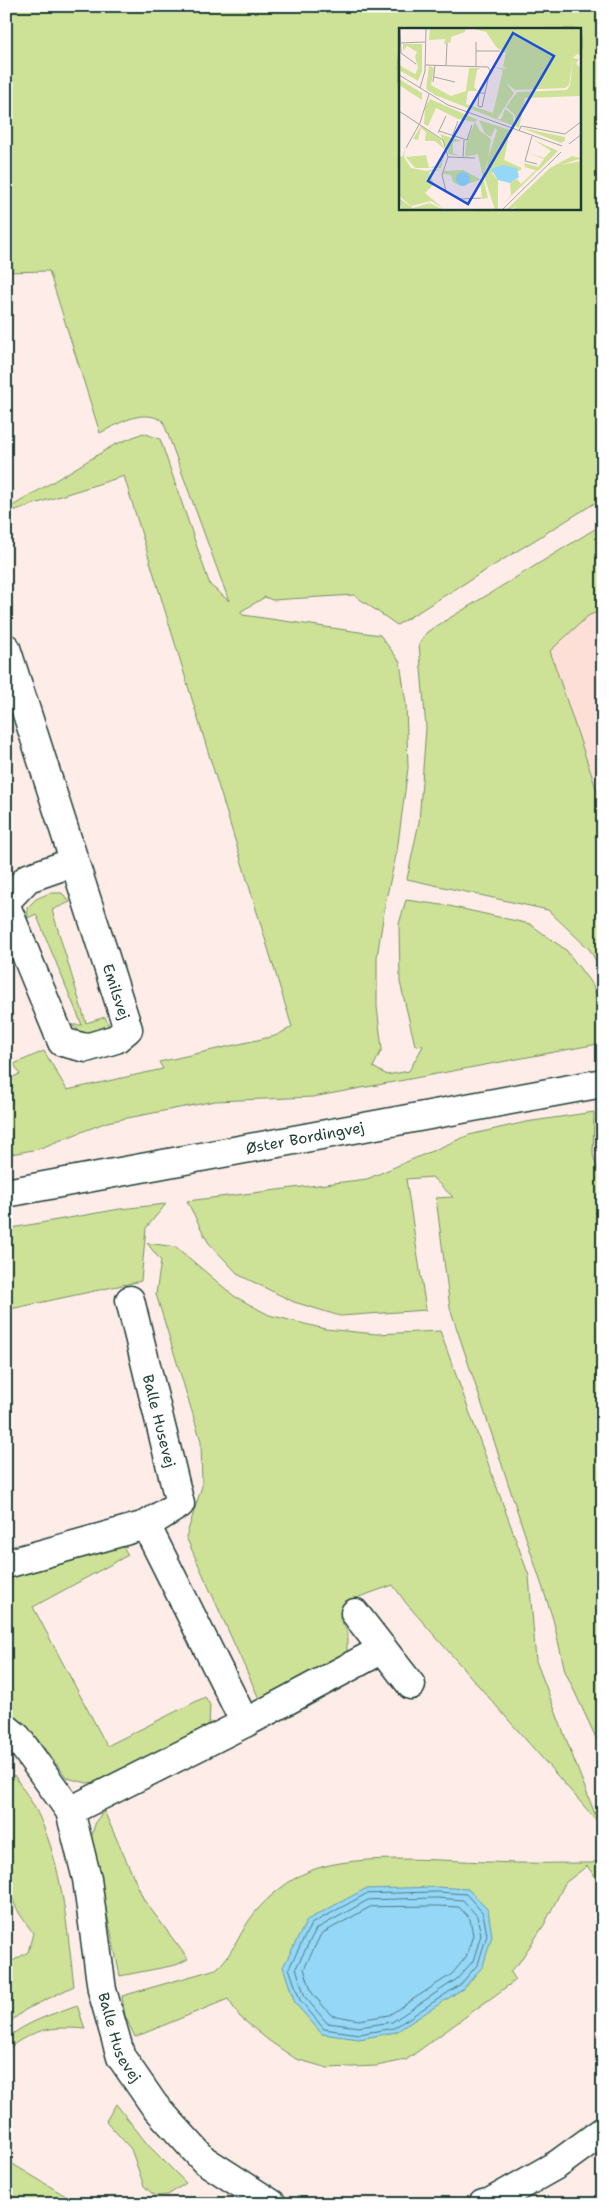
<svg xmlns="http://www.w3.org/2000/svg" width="609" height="2210" viewBox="0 0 609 2210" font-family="'Shantell Sans',sans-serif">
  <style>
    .built { fill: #fddfd8 }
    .green { fill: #cee297; stroke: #769066; fill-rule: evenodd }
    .water { fill: #95d7f7; stroke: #6699a9 }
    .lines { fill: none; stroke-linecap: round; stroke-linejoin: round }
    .shore { stroke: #4e7b82; stroke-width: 1 }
    .street-casing { stroke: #1f3d34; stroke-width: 31 }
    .secondary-casing { stroke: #1f3d34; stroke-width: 31 }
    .street { stroke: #fff; stroke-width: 28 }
    .secondary { stroke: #fff; stroke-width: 28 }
    .labels { text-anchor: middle; stroke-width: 4.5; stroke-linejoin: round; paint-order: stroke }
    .street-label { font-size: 15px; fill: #1f3d34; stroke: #fff }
    .inset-road { fill: none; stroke: #a5a6a0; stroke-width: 1 }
    .view { fill: #1d4ed8; fill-opacity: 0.15; stroke: #1d4ed8; stroke-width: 2.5 }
    .inset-edge { fill: none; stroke: #1f3d34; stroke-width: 2.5 }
  </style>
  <rect width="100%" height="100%" fill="#feece8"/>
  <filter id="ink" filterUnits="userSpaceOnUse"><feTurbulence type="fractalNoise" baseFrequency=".02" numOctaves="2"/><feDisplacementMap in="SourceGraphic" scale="10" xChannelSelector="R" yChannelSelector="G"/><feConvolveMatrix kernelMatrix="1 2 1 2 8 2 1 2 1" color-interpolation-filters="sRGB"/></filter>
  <g filter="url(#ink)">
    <path class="built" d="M603 586V839L531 637Z
      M603 1119V1255L578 1123Z"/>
    <path class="green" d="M6 6H603V498L397 625 354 595 272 600 265 597 240 612 243 615 380 635 400 662 406 704 408 768 397 851 386 899 377 957V1007L382 1049 373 1067 387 1075 409 1071 423 1046 415 1045 400 982 399 924 406 900 449 906 530 924 566 950 593 986 603 1017V1043L313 1097 215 1101 107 1122 38 1149 6 1155V1080L20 1074 14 1064 44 1051 67 1090 163 1069 159 1062 275 1036 292 1027 124 476 6 513V510L114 445 143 433 160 439 210 585 229 601 163 421C142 408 120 423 100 433L49 271 6 272ZM400 29H580V209H400Z
      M603 524V609L588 616 550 651 603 809V974L590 950 548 910 407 879 419 822 426 728 419 644 427 632Z
      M50 893H62L70 902 52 910 86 1023 105 1017 108 1023 105 1033 84 1035 72 1025H82L36 914 28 918 27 908 36 899Z
      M594 1112 593 1155 603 1184V1753L565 1671 553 1619 450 1308 436 1198 453 1197 432 1177 406 1179 426 1310 340 1316 294 1302 239 1275 208 1242 187 1201 367 1179 469 1135 526 1122Z
      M166 1204 146 1228 141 1281 6 1310V1229L120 1209Z
      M147 1243 176 1247 234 1296 269 1315 325 1329 376 1334 440 1331 529 1576 536 1661 598 1822 406 1603 393 1585 359 1597 339 1617 347 1631V1654L261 1703 186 1537 202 1486 201 1441 156 1294 161 1261Z
      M121 1543 128 1555 33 1607 107 1746 205 1697 210 1705 209 1726 101 1781 87 1783 67 1778 38 1740 6 1707V1579Z
      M14 1775C22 1788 32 1801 38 1814 63 1867 67 1929 74 1986L25 2010 6 2025V1996L12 1991 6 1983V1965L28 1952 33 1933C25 1921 15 1910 12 1896 2 1859 6 1819 6 1781Z
      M104 1811 144 1900 188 1959 176 1965 120 1976 91 1838 96 1821Z
      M603 1857V1887L587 1866 565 1883 544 1925 518 1964 510 1971 516 1980 406 2060 376 2066 328 2068 296 2059 268 2040 240 2017 228 1999 135 2037 125 2016 122 1996 216 1969C232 1956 238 1936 250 1919 262 1902 282 1885 301 1875 345 1851 439 1861 489 1862 524 1864 558 1863 592 1863Z
      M77 2005 85 2029C50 2026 34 2029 6 2050V2039C26 2022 53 2014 77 2005Z
      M116 2104 148 2145 186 2183 168 2195 155 2196 144 2186 131 2149 106 2121Z
      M6 2160 79 2204H6Z"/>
    <path class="water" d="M437 1887 468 1889 488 1910 492 1936 483 1966 464 1988 396 2032 359 2039 322 2034 295 2003 283 1967 307 1920 365 1889Z"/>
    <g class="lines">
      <path class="shore" d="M437 1892 466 1894 483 1913 487 1935 478 1964 461 1984 394 2028 359 2034 324 2029 300 2000 289 1968 311 1924 366 1894Z
        M437 1898 463 1900 477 1916 481 1935 473 1961 457 1979 392 2022 359 2027 327 2023 305 1997 296 1968 316 1929 368 1900Z
        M437 1906 459 1907 470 1919 473 1935 466 1957 452 1974 389 2015 359 2020 331 2015 312 1993 304 1969 321 1934 370 1907Z"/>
      <defs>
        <g id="street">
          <path id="s1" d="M6 648 128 1029 116 1039 86 1048 62 1042 6 906"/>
          <path d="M6 901 28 878 74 862"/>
          <path d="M146 1525 245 1723"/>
          <path d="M6 1564 146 1525 180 1504 130 1300"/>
          <path d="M355 1613 411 1685"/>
          <path id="s2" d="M6 1728 17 1737 70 1811 87 1879 102 1990 121 2057 154 2105 204 2160 272 2204"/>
          <path d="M70 1811 245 1723 383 1649"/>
          <path d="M483 2204 491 2202 558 2164 603 2131"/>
        </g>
        <g id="secondary">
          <path id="s3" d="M6 1193 603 1083"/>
        </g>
      </defs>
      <use href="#street" class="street-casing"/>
      <use href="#secondary" class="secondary-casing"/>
      <use href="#street" class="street"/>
      <use href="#secondary" class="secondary"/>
    </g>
  </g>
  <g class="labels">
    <g class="street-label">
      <text dy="5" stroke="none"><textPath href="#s1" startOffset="361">Emilsvej</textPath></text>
      <text dy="5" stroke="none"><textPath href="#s3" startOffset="304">Øster Bordingvej</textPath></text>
      <text transform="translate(159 1421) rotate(76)" y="5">Balle Husevej</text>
      <text dy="5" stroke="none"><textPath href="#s2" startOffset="338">Balle Husevej</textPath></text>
    </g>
  </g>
  <g transform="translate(399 28)">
    <rect width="182" height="182" fill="#feece8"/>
    <path d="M31 0H67L66 4 52 9V14L45 16 46 11 30 12ZM71 0H182V28L178 26 174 30 180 31 177 36 182 40V68L126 70 120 100 116 98V87L107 79 118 64 168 62 171 57 174 31 170 57 166 60 116 62 107 55 115 65 98 91H102L106 81 114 87 115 98 36 67 27 61 30 38 35 40 32 57 52 68 67 63 70 40H81L78 42 75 59 79 63H69L67 76 94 85 104 42 94 39 108 41 104 38 107 25 98 20 87 4ZM4 16H23V43L19 53 0 42V37L16 46 19 40 16 29 18 24 8 18 4 23ZM0 51 23 65V72L0 57ZM31 71 79 92 76 93 81 103 92 111 89 130 98 102 96 100 92 109 86 106 80 92 111 102 105 132 123 140 121 143 103 137 93 145 99 152V180L96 182 86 151 89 131 84 150 79 126 66 129 67 115 76 94 59 91 37 80 29 98 25 96 26 79ZM22 98 41 111 46 122 36 113H26L27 104 22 100 19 112 14 111ZM123 100 166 109V113L162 115ZM41 106 63 113 54 114V125L61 128 50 126ZM135 112 159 123 139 143 126 139 125 135 139 139 145 131 129 125 145 130 152 123ZM6 119 5 129 12 140 27 143 36 141 42 142 30 144 35 156 26 165 45 181 32 173 12 178 0 168V129L4 128ZM46 124 42 140H16L7 129 27 127 30 140 41 136 43 125ZM173 128 182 130V132L180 131 162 137 182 133V182H115L117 179 107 182 151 140ZM64 142 85 153 89 170 83 171 81 152 62 158 54 154 52 147 44 146 45 143ZM136 143H138L105 175 112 167 111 155 118 151 122 156ZM0 170 14 180 31 175 45 182H3Z" fill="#cee297"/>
    <path d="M103 137 118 140 120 149 111 155 99 152 92 141ZM57 151a7 7 0 1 1 14 0a7 7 0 1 1-14 0Z" fill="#95d7f7"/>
    <path class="inset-road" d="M1 0 2 25 17 36M77 14V39M1 15 26 14M77 23H101M26 37 89 39 91 42 86 65 83 79 79 78 80 65H86M47 38 48 15M0 47 49 77 163 118M35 49 56 54M34 54 36 37M21 60 26 43 27 0M0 83 44 112 49 129 43 147 47 163 62 171 82 170M40 103 68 112 73 97M120 103 122 98 166 106 183 93M39 105 47 88M133 108 126 133 138 136M53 109 59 93M170 116 183 106M7 120 21 95 30 66M49 129 76 130M64 129 65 112M102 183 162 124"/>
    <path class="view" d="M114 5 155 28 69 176 29 153Z"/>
    <rect width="182" height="182" class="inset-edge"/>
  </g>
  <rect width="609" height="2210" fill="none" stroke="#fff" stroke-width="25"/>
  <rect x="12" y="12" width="584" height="2185" fill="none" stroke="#1f3d34" stroke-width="2" filter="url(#ink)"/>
</svg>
